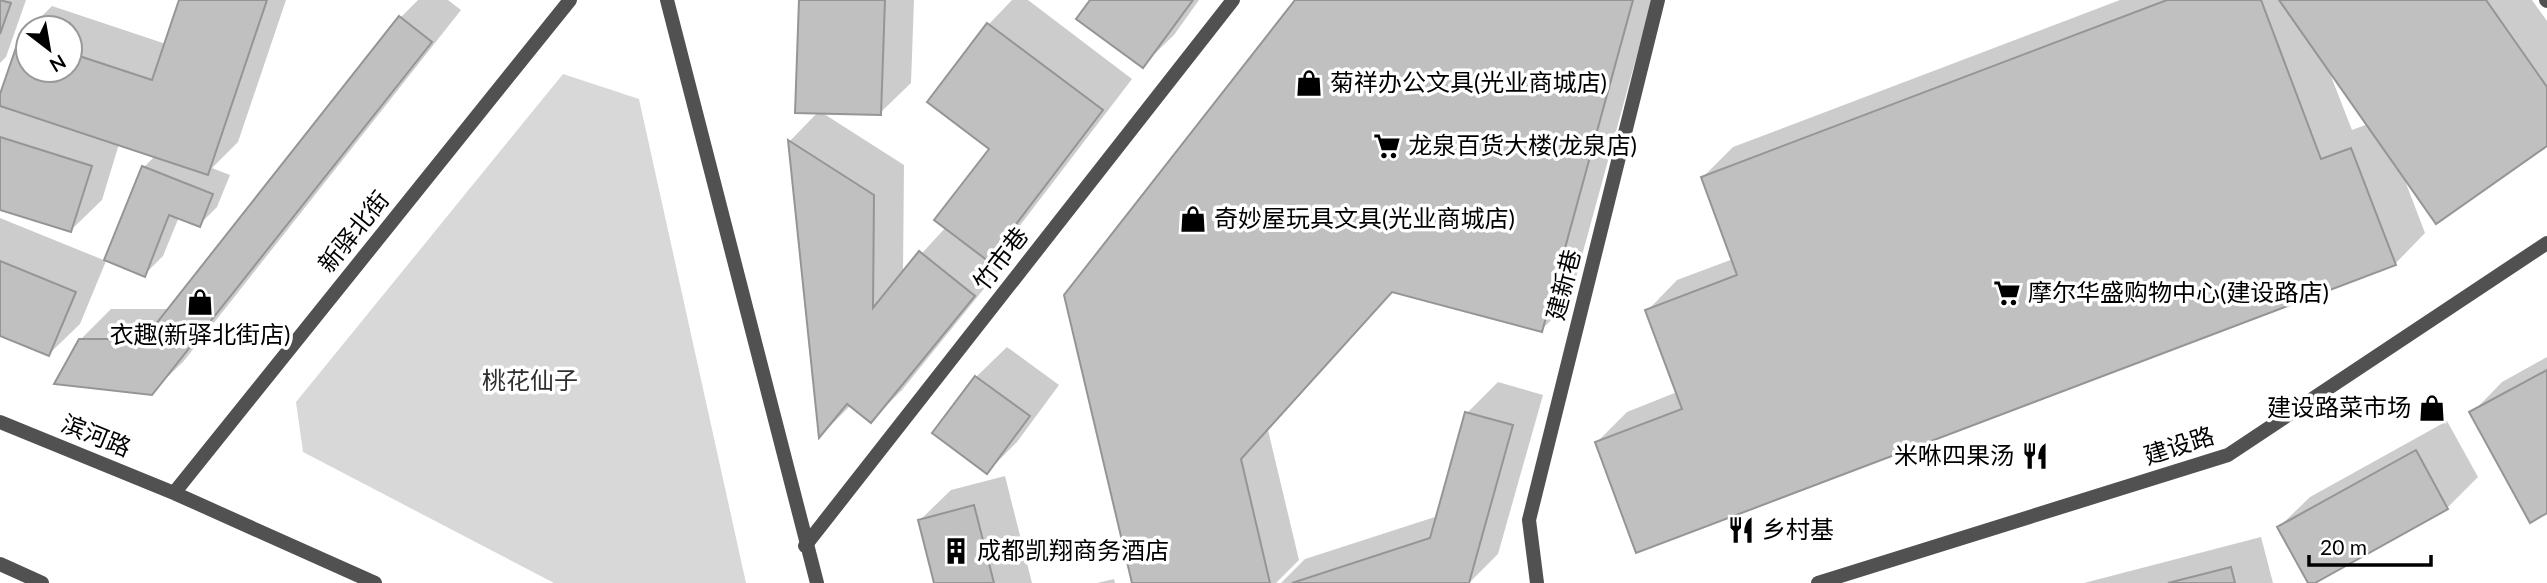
<svg xmlns="http://www.w3.org/2000/svg" width="2547" height="583" viewBox="0 0 2547 583" font-family="Lato,'Noto Sans SC',sans-serif">
  <style>
    .green { fill: #d8d8d8 }
    .shadow { fill: #0003; fill-rule: evenodd }
    .building { fill: #c0c0c0; stroke: #959595; stroke-width: 2 }
    .lines { fill: none; stroke-linecap: round; stroke-linejoin: round }
    .service { stroke: #515151; stroke-width: 14 }
    .minor { stroke: #515151; stroke-width: 14 }
    .tertiary { stroke: #515151; stroke-width: 14 }
    .labels { text-anchor: middle; stroke-width: 7; stroke-linejoin: round; paint-order: stroke }
    .poi-label { font-size: 24px; fill: #000; stroke: #fff; text-anchor: start }
    .street-label { font-size: 24px; fill: #000; stroke: #fff }
    .park-label { font-size: 24px; fill: #2f2f2f; stroke: #fff }
  </style>
  <rect width="100%" height="100%" fill="#fff"/>
  <path class="green" d="M563 74 639 99 746 583H554L303 452 296 402Z"/>
  <path class="shadow" d="M0 0H26L6 57 0 63Z
    M181 0H286L238 142 212 168 230 175 217 207 199 225 179 217 163 256 145 274 144 167 155 156 119 144 102 200 71 230 0 209V98L21 37 28 30V70H70V28H30L52 6 166 44Z
    M418 0H448L461 10 183 362 151 393 80 340 111 309H170L401 17Z
    M801 0H914L911 83 880 113 821 112 904 165 903 274 946 227 992 149 929 102 989 24 1012 0H1028L1132 79 1018 228 992 255 1004 264 902 390 871 421 851 405 821 435 790 141 819 111Z
    M1093 0H1199L1174 35 1143 65Z
    M1298 0H1652L1569 303 1541 330 1394 290 1268 430 1299 560 1276 583H1134Z
    M2120 0H2532L2547 21V144L2404 178 2425 233 2395 264 1597 442 1627 412 1677 392 1647 311 1677 280 1733 259 1703 177 1733 147ZM2329 71 2368 124 2352 130Z
    M0 218 106 261 80 324 49 354 0 335Z
    M1007 347 1059 385 1017 442 987 472 976 377Z
    M2547 357V511L2472 413 2502 382Z
    M1498 382 1543 395 1498 554 1469 583H1281L1305 559 1438 516 1467 413Z
    M2447 421 2478 477 2447 508 2310 583 2279 527 2310 497Z
    M1005 476 1032 583H936L920 520 951 490Z
    M2261 537 2273 583H2084Z
    M1114 579 1115 583H1097Z"/>
  <path class="building" d="M0 0 11 3 0 34Z
    M179 0H267L208 175 0 106V94L20 36 28 39V70H70V53L152 80Z
    M799 0H885L881 115 795 113Z
    M1090 0H1193L1143 68 1076 19Z
    M1295 0H1633L1542 332 1392 292 1241 459 1270 583H1132L1064 295Z
    M2167 0H2261L2321 159 2351 148 2396 265 1636 553 1595 442 1682 409 1645 310 1737 275 1701 177Z
    M2279 0H2486L2547 87V146L2436 224Z
    M399 16 432 42 152 395 54 384 79 339H144Z
    M987 23 1103 110 988 261 934 220 989 149 927 102Z
    M0 137 92 166 71 232 0 210Z
    M788 140 874 195 873 308 919 251 975 296 871 423 847 404 819 438Z
    M142 166 213 194 200 227 169 215 145 277 104 260Z
    M0 261 76 292 49 356 0 336Z
    M2547 370V513L2530 523 2469 412Z
    M975 376 1030 416 987 474 932 433Z
    M1465 412 1513 425 1469 583H1292L1430 538Z
    M2416 450 2448 509 2315 583H2308L2277 527Z
    M974 505 994 583H934L918 520Z
    M2231 567 2235 583H2168Z"/>
  <g class="lines">
    <path class="service" d="M805 546 1233 0"/>
    <path class="minor" d="M0 564 42 583
      M1537 583 1529 520 1658 0"/>
    <path class="tertiary" d="M667 0 817 583
      M2546 0 2547 1
      M0 422 174 493 375 583
      M174 493 570 0
      M1818 583 2228 455 2547 243"/>
  </g>
  <defs>
    <symbol id="shop-bare" viewBox="-9 -9 18 18"><path d="M-5-2.5h2.3a2.7 3.5 0 0 1 5.4 0H5L5.5 6h-11ZM-1.5-2.5h3a1.5 2.3 0 0 0-3 0Z" fill="#000" stroke="#fff" stroke-width="2.5" paint-order="stroke"/></symbol>
    <symbol id="supermarket-bare" viewBox="-9 -9 18 18"><path d="M-6-5.5h2.5l.6 2H6L4.5 2H-2.5L-4.4-4H-6ZM-1.5 3.2a1.3 1.3 0 1 0 .1 0ZM3 3.2a1.3 1.3 0 1 0 .1 0Z" fill="#000" stroke="#fff" stroke-width="2.5" paint-order="stroke"/></symbol>
    <symbol id="restaurant-bare" viewBox="-9 -9 18 18"><path d="M-5-6h1v4h1v-4h1v4h1v-4h1v5L-1.5 .5V6h-2V.5L-5-1ZM5-6V6H3V1.5H1.5Q1.5-4 5-6Z" fill="#000" stroke="#fff" stroke-width="2.5" paint-order="stroke"/></symbol>
    <symbol id="building-bare" viewBox="-9 -9 18 18"><path d="M-4-6H4V6H1V3H-1V6H-4ZM-2.5-4.3h1.7v1.8h-1.7ZM.8-4.3h1.7v1.8H.8ZM-2.5-1h1.7V.8h-1.7ZM.8-1h1.7V.8H.8Z" fill="#000" stroke="#fff" stroke-width="2.5" paint-order="stroke"/></symbol>
  </defs>
  <g fill-rule="evenodd">
    <use href="#shop-bare" x="1290" y="64" width="38" height="38"/>
    <use href="#supermarket-bare" x="1368" y="127" width="38" height="38"/>
    <use href="#shop-bare" x="1174" y="200" width="38" height="38"/>
    <use href="#supermarket-bare" x="1988" y="274" width="38" height="38"/>
    <use href="#shop-bare" x="181" y="283" width="38" height="38"/>
    <use href="#shop-bare" x="2413" y="389" width="38" height="38"/>
    <use href="#restaurant-bare" x="2016" y="437" width="38" height="38"/>
    <use href="#restaurant-bare" x="1722" y="511" width="38" height="38"/>
    <use href="#building-bare" x="937" y="532" width="38" height="38"/>
  </g>
  <g class="labels">
    <g class="poi-label">
      <text x="1330" y="91">菊祥办公文具(光业商城店)</text>
      <text x="1408" y="154">龙泉百货大楼(龙泉店)</text>
      <text x="1214" y="227">奇妙屋玩具文具(光业商城店)</text>
      <text x="2028" y="301">摩尔华盛购物中心(建设路店)</text>
      <text x="200" y="343" text-anchor="middle">衣趣(新驿北街店)</text>
      <text x="2411" y="416" text-anchor="end">建设路菜市场</text>
      <text x="2014" y="464" text-anchor="end">米咻四果汤</text>
      <text x="1762" y="538">乡村基</text>
      <text x="977" y="559">成都凯翔商务酒店</text>
    </g>
    <g class="street-label">
      <text transform="translate(354 232) rotate(-51)" y="8">新驿北街</text>
      <text transform="translate(1001 259) rotate(-52)" y="8">竹市巷</text>
      <text transform="translate(1564 285) rotate(-76)" y="8">建新巷</text>
      <text transform="translate(96 436) rotate(22)" y="8">滨河路</text>
      <text transform="translate(2179 446) rotate(-18)" y="8">建设路</text>
    </g>
    <g class="park-label">
      <text x="530" y="389">桃花仙子</text>
    </g>
  </g>
  <g transform="translate(49 49) rotate(149)"><circle r="33" fill="#ffffff" stroke="#999999" stroke-width="2"/>
  <path d="M0-5L12 26L0 18L-12 26Z" fill="#000000"/>
  <text y="-10" font-size="19" font-weight="bold" text-anchor="middle" fill="#000000">N</text>
  </g>
  <path d="M2309 555v10h122v-10" fill="none" stroke="#000000" stroke-width="3.5"/>
  <text x="2320" y="555" font-size="21" fill="#000000" stroke="#ffffff" stroke-width="5" paint-order="stroke">20 m</text>
</svg>
